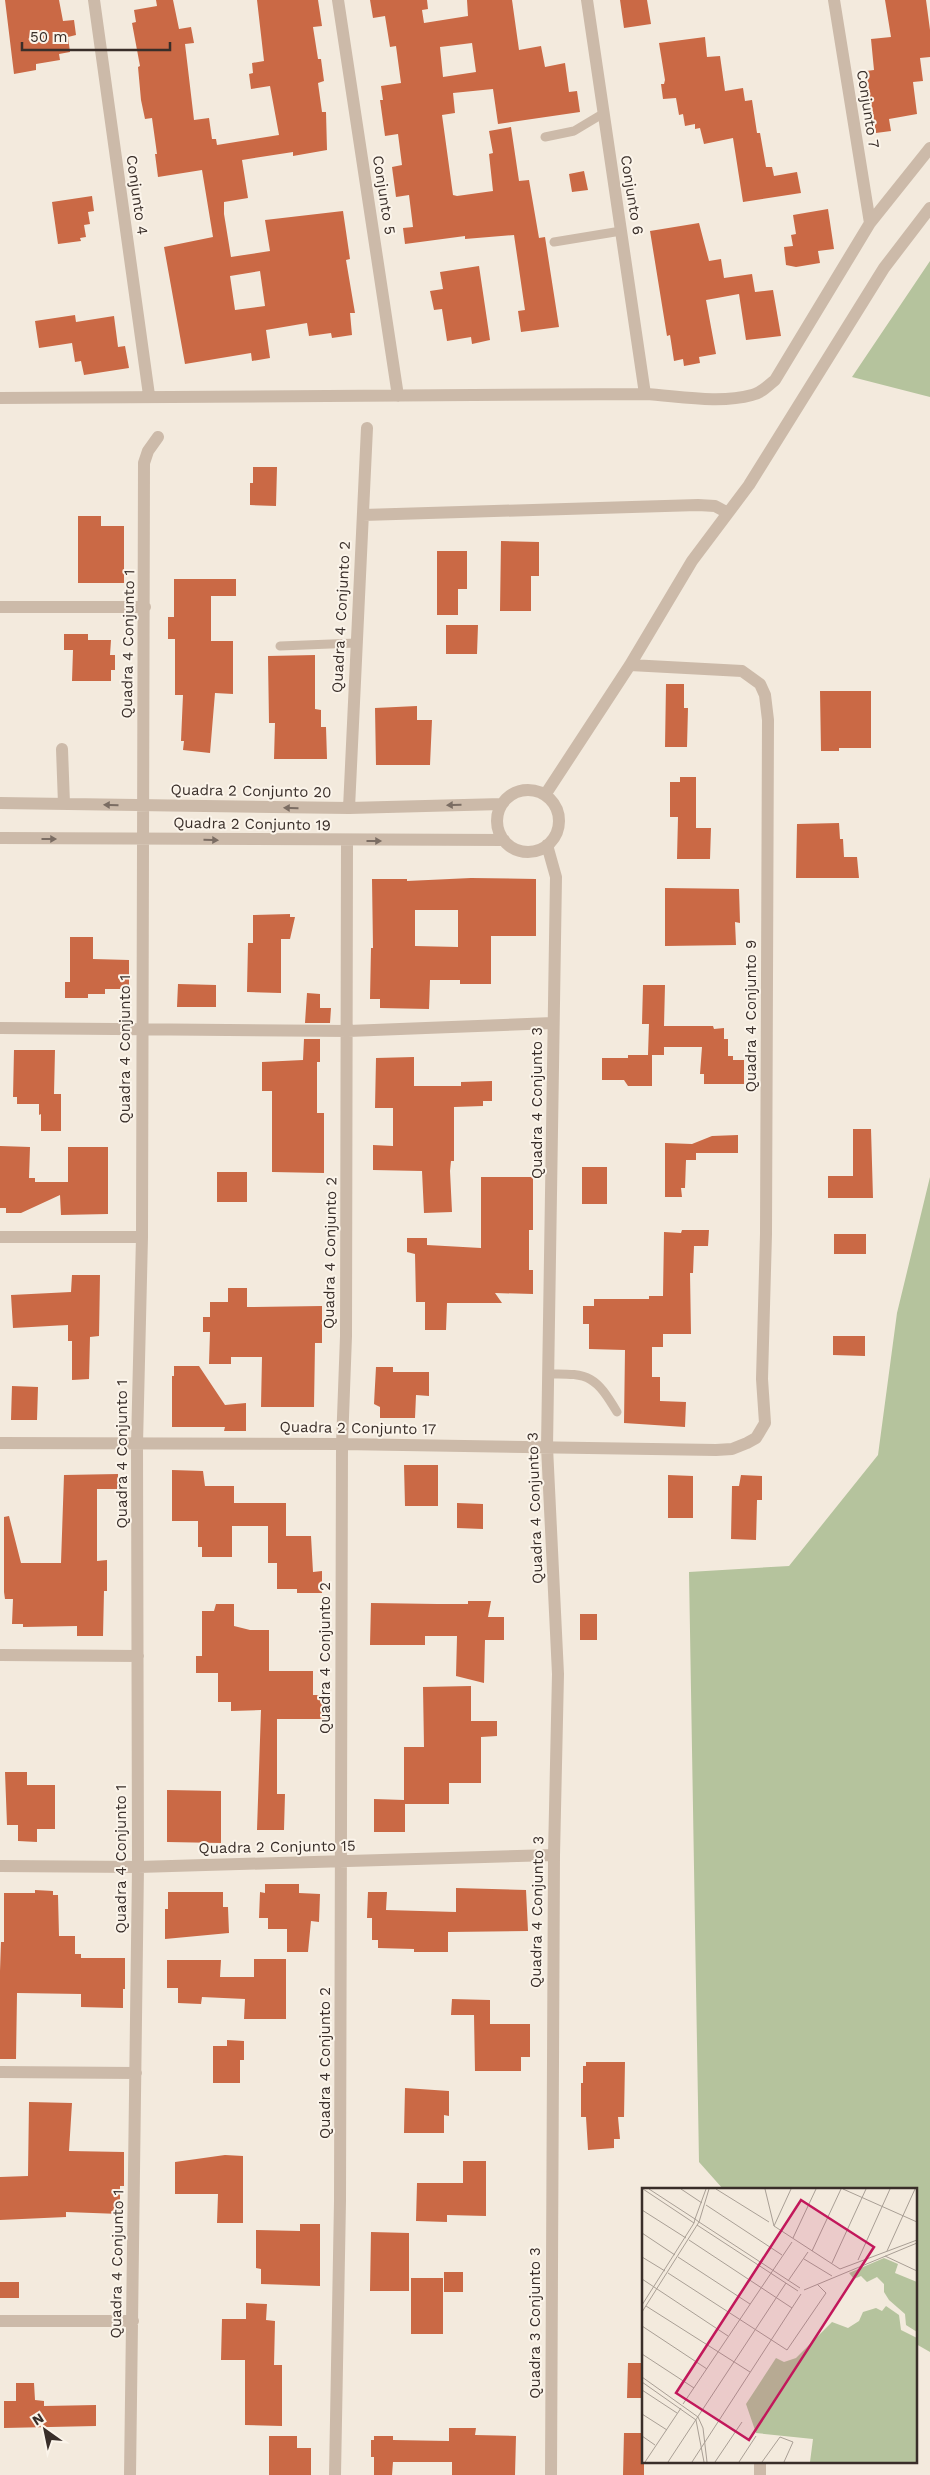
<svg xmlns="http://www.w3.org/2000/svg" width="930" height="2475" viewBox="0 0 930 2475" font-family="'Work Sans',sans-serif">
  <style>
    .green { fill: #b5c39d }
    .building { fill: #ca6945; fill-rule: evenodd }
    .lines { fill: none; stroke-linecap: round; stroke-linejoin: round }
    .lane { stroke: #ccbaa9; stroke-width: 9 }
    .street { stroke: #ccbaa9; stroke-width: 12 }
    .oneway { fill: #7b6d63 }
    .labels { text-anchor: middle; stroke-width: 4; stroke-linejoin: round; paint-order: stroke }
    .street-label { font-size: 15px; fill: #392e29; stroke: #fbf4ea }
    .inset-road { fill: none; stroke: #a99f95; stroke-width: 1 }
    .view { fill: #c2185b; fill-opacity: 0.15; stroke: #c2185b; stroke-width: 2.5 }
    .inset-edge { fill: none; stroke: #392e29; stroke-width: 2.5 }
  </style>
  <rect width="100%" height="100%" fill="#f3eadd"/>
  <path class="green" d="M930 261V397L852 377Z
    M930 1177V2352L916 2344V2189H723L699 2162 689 1572 789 1566 878 1455 897 1313Z"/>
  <path class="building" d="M5 0H59L63 21 74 20 76 35 68 37 70 52 59 54 60 60 36 64V70L14 74Z
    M156 0H173L179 29 191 27 194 43 185 44 194 120 209 118 212 139H216L217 145 279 135 270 86 251 89 249 74 253 73 252 63 264 61 257 0H318L322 26 313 27 318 59H321L324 81 318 83 322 112H326L327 150 293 156V152L242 160 248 198 224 202V214L231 257 270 251 265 220 343 211 350 259 346 260 355 313H350L352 335 332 338 331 333 309 336 307 323 266 330 270 358 252 361 251 353 185 364 164 247 213 237 202 170 158 177 155 154H157L152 118 145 119 141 100 138 67 140 66 132 23 136 22 134 10 157 6ZM260 271 265 306 235 310 230 276Z
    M370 0H427L428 9 422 10 424 23 468 16 467 0H512L519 50 541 46 545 67 565 63 569 92 577 91 580 112 498 124 493 89 453 93 455 113 442 115 453 195 457 196 493 191 489 154 493 153 489 131 511 127 519 181 529 180 539 238 545 237 559 327 521 332 518 311 525 310 514 235 465 239V236L405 244 403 228 413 227 409 195 396 197 392 167 402 165 398 134 385 136 380 100H383L381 86 401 83 396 46 390 47 385 16 373 18ZM472 43 476 72 443 77 440 47Z
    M620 0H647L651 24 624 28Z
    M885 0H926L930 30V57L920 58 923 81 913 82 917 114 889 119 891 131 876 133 866 71 874 70 871 39 891 37Z
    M705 37 707 57 720 56 725 91 743 88 745 101 752 100 757 133H760L766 167H772L774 176 797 172 801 193 743 202 733 138 704 144 700 128 695 129V124L685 126 683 114 679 115 676 98 663 99 661 84H664L665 80 659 43Z
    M584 171 588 190 572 192 569 174Z
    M92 196 94 211 88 212 90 224 84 225 86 237 80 238 81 241 58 244 52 202Z
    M828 209 834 249 818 251 820 263 796 267 786 265 784 247 793 246 791 235 796 234 793 215Z
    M699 223 709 261 721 259 724 278 752 274 755 292 773 290 781 336 746 340 739 294 706 300 716 354 699 357 700 363 684 366 683 359 674 361 670 335 667 336 650 231Z
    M479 266 490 340 472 344 471 337 447 341 442 309 434 310 430 291 443 289 440 272Z
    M75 315 76 322 114 316 118 347 125 346 129 368 84 375 81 361 75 362 72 343 39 348 35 321Z
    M253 467H277L276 506 250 505V483H253Z
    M78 516H101V526H124V583H78Z
    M501 541 539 542V576H531V611H500Z
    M437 551H467V589H458V615H437Z
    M174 579H236V596H211V641H233V694L215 693 210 753 183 750 184 741H181L183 695H175V639H168V617H174Z
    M446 625H478L477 654H446Z
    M64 634H88V640H111L110 655H115V670H111V681H72L73 650H64Z
    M315 655V709L321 710V727H326L327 759H274L275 723H269L268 656Z
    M666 684H684V708H688L687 747H665Z
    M820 691H871V748H839V751H821Z
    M417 706V720H432L430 765H376L375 708Z
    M680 777H696V828H711L710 859H677L678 817H670V782H680Z
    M839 823 840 839H843L844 857H857L859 878H796L797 824Z
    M471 878 536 879V936H491V984H460V980H430L429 1009 380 1008V999H370L371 948H373L372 879H407V881ZM415 910H458V947L415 946Z
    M665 888 739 889 740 923 735 922 736 945 665 946Z
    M290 914V917H295L290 939H281V993L247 992 248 943H253V915Z
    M70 937H93V959L129 960V989H105V994H88V998H65V982H70Z
    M178 984 216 985V1007H177Z
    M643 985H665L664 1026H713L714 1029 724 1028V1039H728V1056H733V1060H744V1084H704V1074H700L702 1047H664V1055H648L649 1024H642Z
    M307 993 320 994V1008H331L330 1023H305Z
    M304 1039H320V1062H317V1113H324V1173L272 1172V1091H262V1062L303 1060Z
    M14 1050H55L54 1094H61V1131H41V1114L39 1115V1104H17V1097H13Z
    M628 1055H652V1086H628L624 1080H602V1058H628Z
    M414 1057V1086H461V1082L492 1081V1101H483V1106L454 1107V1161H451L450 1171 452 1212 424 1213 422 1171 373 1170V1145L393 1146V1108H375L376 1058Z
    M853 1129H871L873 1198H828V1176H853Z
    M738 1135V1153H696V1160H686L685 1188H681L682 1197H665V1143L692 1144 712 1136Z
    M0 1146 30 1147 29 1178H35V1182H68V1147H108V1214L61 1215 60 1195 21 1213H6V1208H0Z
    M582 1167H607V1204H582Z
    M217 1172H247V1202H217Z
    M481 1177H533V1230H529V1270H533V1294L495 1293 502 1303H447L446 1330H425V1302H416L415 1254 407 1252V1238H427V1245L481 1248Z
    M682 1230H709L708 1246H694L693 1273H690L691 1334H663V1347H652V1377H660V1401L686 1402 685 1427 624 1423 625 1350 589 1349V1324H583V1306H594V1299H649V1296H663L664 1232 681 1233Z
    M834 1234H866V1254H834Z
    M72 1275H100L99 1336 90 1337 89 1379 72 1380V1341H68V1325L13 1328 11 1295 71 1292Z
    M228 1288H247V1307L322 1306V1343H315L314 1407H261L262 1357H231V1364H209L210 1332H203V1317H210V1302H228Z
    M833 1336H865V1356L833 1355Z
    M174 1366H199L225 1405 246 1403V1431H224L225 1427H172V1376H174Z
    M376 1367H393V1372H429V1396L416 1395 415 1418H380V1407L374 1404Z
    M12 1386 38 1387 37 1420H11Z
    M404 1465H438V1506H405Z
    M172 1470 203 1471 205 1486H234V1503H286V1536H311L313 1572 322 1571V1593H297V1589H277V1563H268V1526H232V1557H202V1547H198V1521H172Z
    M118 1474V1489H97V1561L107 1560V1591H104L103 1636H77V1626L23 1627V1624H12L13 1599H5L4 1592V1517L9 1516 21 1563H61L64 1475Z
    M668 1475 693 1476V1518H668Z
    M741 1475 762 1476V1500H757L756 1540 731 1539 732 1486H739Z
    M457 1503 483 1504V1529L457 1528Z
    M468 1601H491L488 1617H504V1640H485L484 1683 456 1676 457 1636H425V1645H370L371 1603 437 1604H468Z
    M216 1604H234V1626L250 1630H269V1671H313V1695H325V1719H277V1794H285L284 1830H257L261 1710 231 1711V1702H218V1673H196V1656H202V1611H214Z
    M580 1614H597V1640H580Z
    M471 1686V1721H497V1736L481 1737V1783H449V1804H405V1832H374V1799L404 1800V1747H424L423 1687Z
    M5 1772H27V1785H55V1829H37V1842L18 1841V1825H7Z
    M167 1790 221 1791V1843L167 1842Z
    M265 1884H299V1893L320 1894 319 1922 311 1921 308 1952H287V1929H268V1918H259L260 1892 265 1893Z
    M456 1888 526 1890 528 1931 448 1932V1952H414V1949L378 1948V1940H372V1918H367L368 1892H387L386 1910 456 1912Z
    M35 1890 53 1891V1895H58L59 1936H75V1954H81V1958H125V1989H123V2008L81 2007V1994L17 1993 16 2059H0V1971L1 1942H4V1893H35Z
    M168 1892H223V1907H228L229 1933 165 1939V1909H168Z
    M254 1959H286V2019H244L245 1999 202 1997 201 2004 178 2003V1988H167V1960H221L220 1977H254Z
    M452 1999 490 2000V2024H530V2057H521V2071H475L474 2015H451Z
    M227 2040 244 2041V2060H240V2083H213V2046H227Z
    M586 2062H625L624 2117H618L620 2139H614V2148L588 2150 586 2117H581V2083H583V2066H586Z
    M405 2088 449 2091V2116L444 2115V2133H404Z
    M29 2102 72 2103 69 2151 124 2152V2186H120V2214L66 2212V2217L0 2220V2177L28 2176Z
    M225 2155 243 2156V2223H217L218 2194H175V2162Z
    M463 2161H486V2216L447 2215V2222L416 2221 417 2183H463Z
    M300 2224H320V2286L261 2284V2269L256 2268V2230L300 2231Z
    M371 2232 409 2233V2291H370Z
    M444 2272H463V2292H444Z
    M411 2278H443V2334H411Z
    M0 2282H19V2298H0Z
    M246 2303 267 2304 266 2320 275 2321 274 2365H282V2426L245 2425V2360H221L222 2319H246Z
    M628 2363H644V2398H627Z
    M16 2383H34L35 2400 44 2401V2406L96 2405V2426L4 2428V2401H16Z
    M449 2428H476L475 2435 516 2436 515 2475H452V2462H393L392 2475H374V2457H371V2440H374V2436H393V2440L449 2441Z
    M624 2433H644V2475H623Z
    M269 2436H297V2448H311V2475H269Z"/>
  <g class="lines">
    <path class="lane" d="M545 137 574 131 604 113
      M554 242 621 231
      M280 646 356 643
      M549 1374C590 1373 596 1377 617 1412"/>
    <path class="street" d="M94 0 149 395
      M338 0 398 396
      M587 0 645 394
      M834 0 870 223
      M0 398 645 394C679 396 719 404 752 395 761 393 768 386 775 380L870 223 930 148
      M363 515 698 505 715 506 728 513
      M0 607H145
      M62 749 64 804
      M497 821a31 31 0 1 1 62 0a31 31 0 1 1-62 0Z
      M545 795 630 665 692 561 749 485 884 268 930 208
      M0 803 349 808 502 804
      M349 808 367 428
      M0 838 504 840
      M547 845 556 877 547 1447 558 1674 554 1855 551 2475
      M0 1028 348 1031 553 1023
      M0 1237H142
      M0 1443 342 1444 716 1450 732 1449 747 1443 756 1438 765 1423 762 1379 766 1234 768 720 765 695 760 684 742 671 630 665
      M0 1655 138 1656
      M0 1866 138 1867 554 1855
      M0 2072 136 2073
      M0 2321H133
      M130 2475 138 1867 137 1444 142 1237 144 463 148 451 158 437
      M335 2475 340 2201 342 1444 346 1336 347 841
      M760 2475V2461"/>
  </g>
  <defs><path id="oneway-solid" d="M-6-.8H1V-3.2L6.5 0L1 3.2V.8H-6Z" transform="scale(1.25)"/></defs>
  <g class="oneway">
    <use href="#oneway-solid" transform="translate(111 805) rotate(-179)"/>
    <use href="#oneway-solid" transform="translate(454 805) rotate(178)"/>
    <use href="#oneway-solid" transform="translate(291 808) rotate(-179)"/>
    <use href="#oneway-solid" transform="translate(49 839)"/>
    <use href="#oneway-solid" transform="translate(211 840) rotate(1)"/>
    <use href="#oneway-solid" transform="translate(374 841)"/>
  </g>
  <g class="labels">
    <g class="street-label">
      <text transform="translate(868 109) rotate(81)" y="5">Conjunto 7</text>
      <text transform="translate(137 195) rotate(82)" y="5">Conjunto 4</text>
      <text transform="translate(384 195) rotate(81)" y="5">Conjunto 5</text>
      <text transform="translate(632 195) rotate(81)" y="5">Conjunto 6</text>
      <text transform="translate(341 617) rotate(-87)" y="5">Quadra 4 Conjunto 2</text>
      <text transform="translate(128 644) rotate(-89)" y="5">Quadra 4 Conjunto 1</text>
      <text transform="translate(251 791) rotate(1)" y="5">Quadra 2 Conjunto 20</text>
      <text transform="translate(252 824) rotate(1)" y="5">Quadra 2 Conjunto 19</text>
      <text transform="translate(751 1016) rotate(-90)" y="5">Quadra 4 Conjunto 9</text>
      <text transform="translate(125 1049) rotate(-90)" y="5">Quadra 4 Conjunto 1</text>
      <text transform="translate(537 1103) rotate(-90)" y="5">Quadra 4 Conjunto 3</text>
      <text transform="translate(330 1253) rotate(-89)" y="5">Quadra 4 Conjunto 2</text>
      <text transform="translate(358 1428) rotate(1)" y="5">Quadra 2 Conjunto 17</text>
      <text transform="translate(122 1454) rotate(-90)" y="5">Quadra 4 Conjunto 1</text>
      <text transform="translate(535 1508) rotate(-92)" y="5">Quadra 4 Conjunto 3</text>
      <text transform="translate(325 1658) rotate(-90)" y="5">Quadra 4 Conjunto 2</text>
      <text transform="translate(277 1847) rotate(-1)" y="5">Quadra 2 Conjunto 15</text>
      <text transform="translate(121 1859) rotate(-90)" y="5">Quadra 4 Conjunto 1</text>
      <text transform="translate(537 1912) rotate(-89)" y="5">Quadra 4 Conjunto 3</text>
      <text transform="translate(325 2063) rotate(-90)" y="5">Quadra 4 Conjunto 2</text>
      <text transform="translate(117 2264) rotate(-89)" y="5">Quadra 4 Conjunto 1</text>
      <text transform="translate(535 2323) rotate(-90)" y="5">Quadra 3 Conjunto 3</text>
    </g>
  </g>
  <g transform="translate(642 2188)">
    <rect width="275" height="275" fill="#f3eadd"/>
    <path d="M242 70 256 76 253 85 275 94V144L264 137 263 126 247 112 242 104V96L235 89 225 94 219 88 212 91 207 85ZM244 118 257 127 259 142 275 150V274H168L171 251 114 245 104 216 134 170 142 174 154 170 190 134 206 140 217 133 221 124 234 120 240 123Z" fill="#b5c39d"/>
    <path class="inset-road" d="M7 1 53 31 64 1M39 1 60 15M67 1 57 34 158 100M74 1 127 34M123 1 132 38 198 81 275 52M201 1 275 34M64 17 140 67M0 22 44 50M55 37 156 103M132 38 149 1M0 45 33 67M151 50 174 1M47 52 150 120M170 63 199 1M245 63 273 1M243 68 275 83M0 69 23 83M36 69 108 116M162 71 190 88M216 72 248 1M190 75 224 1M26 85 145 162 184 105 175 96M0 91 86 148M146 93 166 64M162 102 275 55M0 117 52 35 1 1M4 118 108 184M0 124 57 34 53 31 52 35M0 138 65 181M0 166 52 200M0 189 56 229 61 240 65 274M0 194 54 232 62 274M0 202 35 225M41 216 150 54M0 226 25 242M0 248 13 257M3 274 39 220M26 274 144 95M50 274 159 106M73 274 100 234M97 274 114 248M120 274 138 249 151 254 142 274"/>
    <path class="view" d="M159 12 232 59 107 252 34 205Z"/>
    <rect width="275" height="275" class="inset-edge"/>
  </g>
  <g transform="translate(45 2430) rotate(327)" stroke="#fbf4ea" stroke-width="4" paint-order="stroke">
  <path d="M0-4L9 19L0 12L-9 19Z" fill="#392e29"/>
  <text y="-8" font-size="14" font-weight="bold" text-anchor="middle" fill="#392e29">N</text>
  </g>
  <path d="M22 42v8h148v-8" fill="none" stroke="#392e29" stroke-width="2.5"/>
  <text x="30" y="42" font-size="15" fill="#392e29" stroke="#fbf4ea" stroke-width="4" paint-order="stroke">50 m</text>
</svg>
